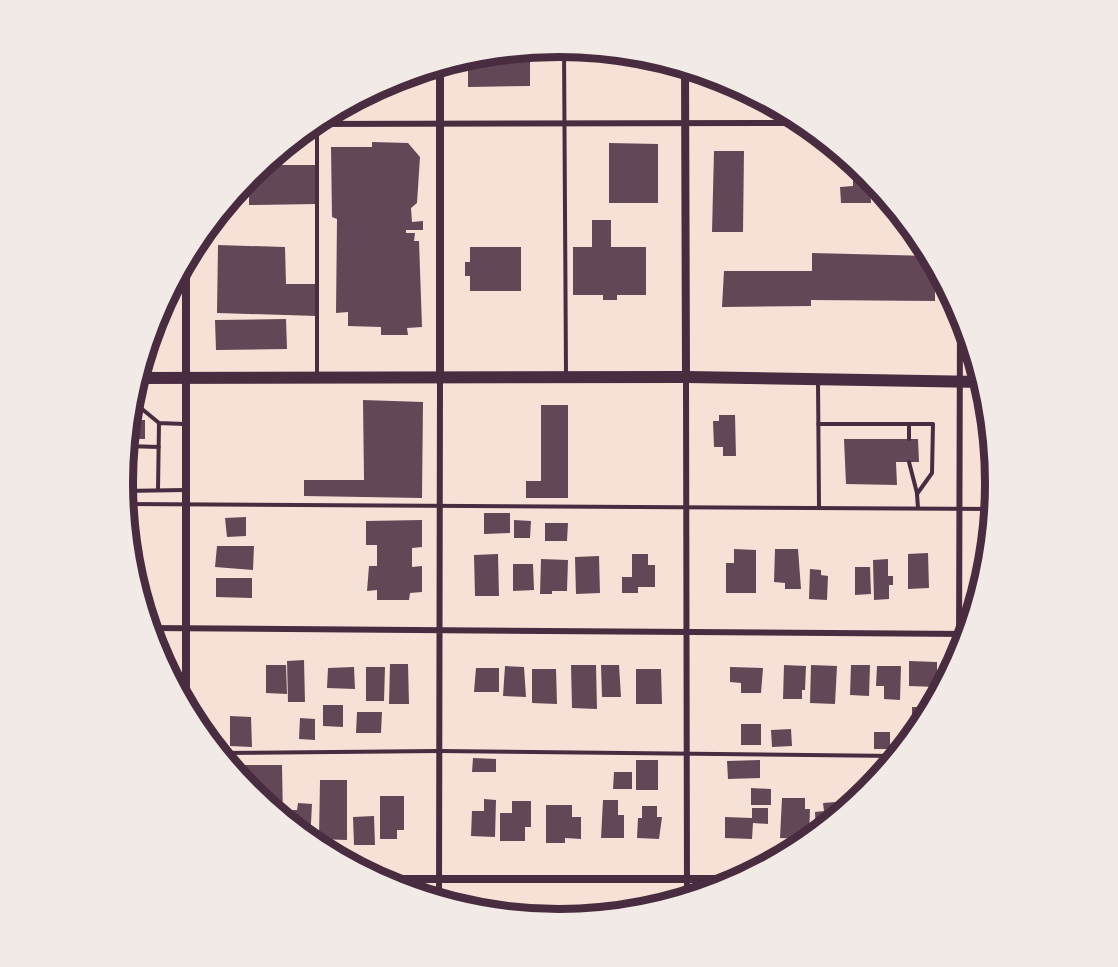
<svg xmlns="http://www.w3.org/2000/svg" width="1118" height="967" viewBox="0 0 1118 967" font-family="'DejaVu Sans',sans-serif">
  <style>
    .building { fill: #644757 }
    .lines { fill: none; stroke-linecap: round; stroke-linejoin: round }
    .service { stroke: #4a2c40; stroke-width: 4 }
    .minor { stroke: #4a2c40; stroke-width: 6 }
    .tertiary { stroke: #4a2c40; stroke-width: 8 }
    .trunk { stroke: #4a2c40; stroke-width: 12 }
    .rim { fill: none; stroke: #4a2c40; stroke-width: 8 }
  </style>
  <rect width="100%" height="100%" fill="#f7e1d7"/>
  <path class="building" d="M530 57V86L468 87V58Z
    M716 77 727 80 741 88H716Z
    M372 142 408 143 420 157 417 203 411 208 412 222 423 221V230H406V233H415L414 241H419L422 327 407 328 408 335H381V327L348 326V312L336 313 337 219 332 217 331 147H372Z
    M609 143 658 144V203H609Z
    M714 151H744L743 232H712Z
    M853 162 870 177 871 203H841L840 187 853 186Z
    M262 165H317V204L249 205V191H236Z
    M592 220H611V247H646V295H617V300H603V295H573V247H592Z
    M218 245 285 247 286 284H317V316L217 313Z
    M470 247H521V291H470V276H465V262H470Z
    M812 253 931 256 935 264V301L811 300V306L722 307 724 271H812Z
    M166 296V319L155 318V316Z
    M286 319 287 349 216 350 215 320Z
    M363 400 423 402 422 498 304 496V480H364Z
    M541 405H568V498H526V481H541Z
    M719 415H735L736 456H723V447H714L713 421H719Z
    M128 420H145V439H126Z
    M844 439H918L919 462H896L897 485 846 484Z
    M484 513H510V533L484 534Z
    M246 517V536L227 537 225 518Z
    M422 520V547L412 548V567L422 566V592L410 593 409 600H377V590L367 591 369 566H377V545H366V521Z
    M514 520 531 521 530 538H514Z
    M545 523H568L567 541H545Z
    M139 539 140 574H132L128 540Z
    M217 546H254L253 570 215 567Z
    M734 549 756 550V593H726V563H734Z
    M775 549H798L801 589H785V583L774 582Z
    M928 553 929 588 908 589V554Z
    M498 554 499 596H475L474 555Z
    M632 554H648V565H655V587H638V593H622V577H632Z
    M599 556 600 593 576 594 575 557Z
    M541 559 568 560 567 591H552V594H540Z
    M888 559V576H893V585H889V599L874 600 873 560Z
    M513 564H533L534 590 513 591Z
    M855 567H870L871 594 855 595Z
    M810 569 821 570V575L828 576 827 600 809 599Z
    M216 578H252V598L216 597Z
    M304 660 305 702H288L287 661Z
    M909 661 937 662V687L909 686Z
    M390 664H408L409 704H389Z
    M266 665H286L287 694 266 693Z
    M571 665H596L597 709 572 708Z
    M601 665H619L621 697H602Z
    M784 665 806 666 805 690H802V699H783Z
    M811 665 837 666 835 704 810 703Z
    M851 665H870L869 696 850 695Z
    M505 666 524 667 526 697 503 696Z
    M877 666H901L900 700 884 699V686H876Z
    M354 667 355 689 327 688 328 668Z
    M366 667H385L384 701H366Z
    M730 667 763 668 761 693H741V683L730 682Z
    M476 668H499V692H474Z
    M532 669H556L557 704 532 703Z
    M636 669H661L662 704H636Z
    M323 705H343V727L323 726Z
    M912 707H930L926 720H912Z
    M357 712H382L381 733H356Z
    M230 716 251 717 252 747 230 746Z
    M300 718 315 719V740L299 739Z
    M741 724H761V745H741Z
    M791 729 792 746 772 747 771 730Z
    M910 731H918L910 742Z
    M874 732H890V749H874Z
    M473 758 496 759V772H472Z
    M636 760H658V790H636Z
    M760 760V778L728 779 727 761Z
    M228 765H282L283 820 250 792Z
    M614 772H632V789H613Z
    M320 780H347V840L319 839Z
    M751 788 771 789V805H751Z
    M380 796H404V830H397V839H380Z
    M782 798H805V809H810L809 839 780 838Z
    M484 799 496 800 495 837 471 836 472 811H484Z
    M603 800H618V815H624V838H601Z
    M512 801H531V827H525V841H500V813H512Z
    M836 802 837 818 816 835 815 812 824 811 823 803Z
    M298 803 312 804 310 842 292 827V810H297Z
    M546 805H572V817H581V839L565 838V843H546Z
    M642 806H657V817H662L659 839 637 838 638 818H642Z
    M752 808H768V824L753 823 752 839 725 838V817L752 818Z
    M374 816 375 845H354L353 817Z
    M472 909H501V915L473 912Z
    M556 912V920L537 918V913Z
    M569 912 591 913V917L569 919Z"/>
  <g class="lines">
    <path class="service" d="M564 47 566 374
      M317 120V374
      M818 380 819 508
      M129 409H142L159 423
      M133 409V420
      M818 424H933L932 473 917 494 918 508
      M909 424V439
      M126 446 159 447
      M909 462 917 493
      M158 490 159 423 184 424
      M123 491 185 490
      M124 504 994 509
      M217 753 439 751 898 756"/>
    <path class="minor" d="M312 124 805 123
      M686 377 687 899
      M149 628 968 634
      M959 657 960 312
      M439 902 440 378"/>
    <path class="tertiary" d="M685 67 686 377
      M440 378V65
      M186 708V259
      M376 879H742"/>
    <path class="trunk" d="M137 378 686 377 983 382"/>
  </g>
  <path d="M0 0H1118V967H0ZM133 483a426 426 0 1 1 852 0a426 426 0 1 1-852 0Z" fill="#f1eae7" fill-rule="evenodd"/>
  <path class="rim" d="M133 483a426 426 0 1 1 852 0a426 426 0 1 1-852 0Z"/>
</svg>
